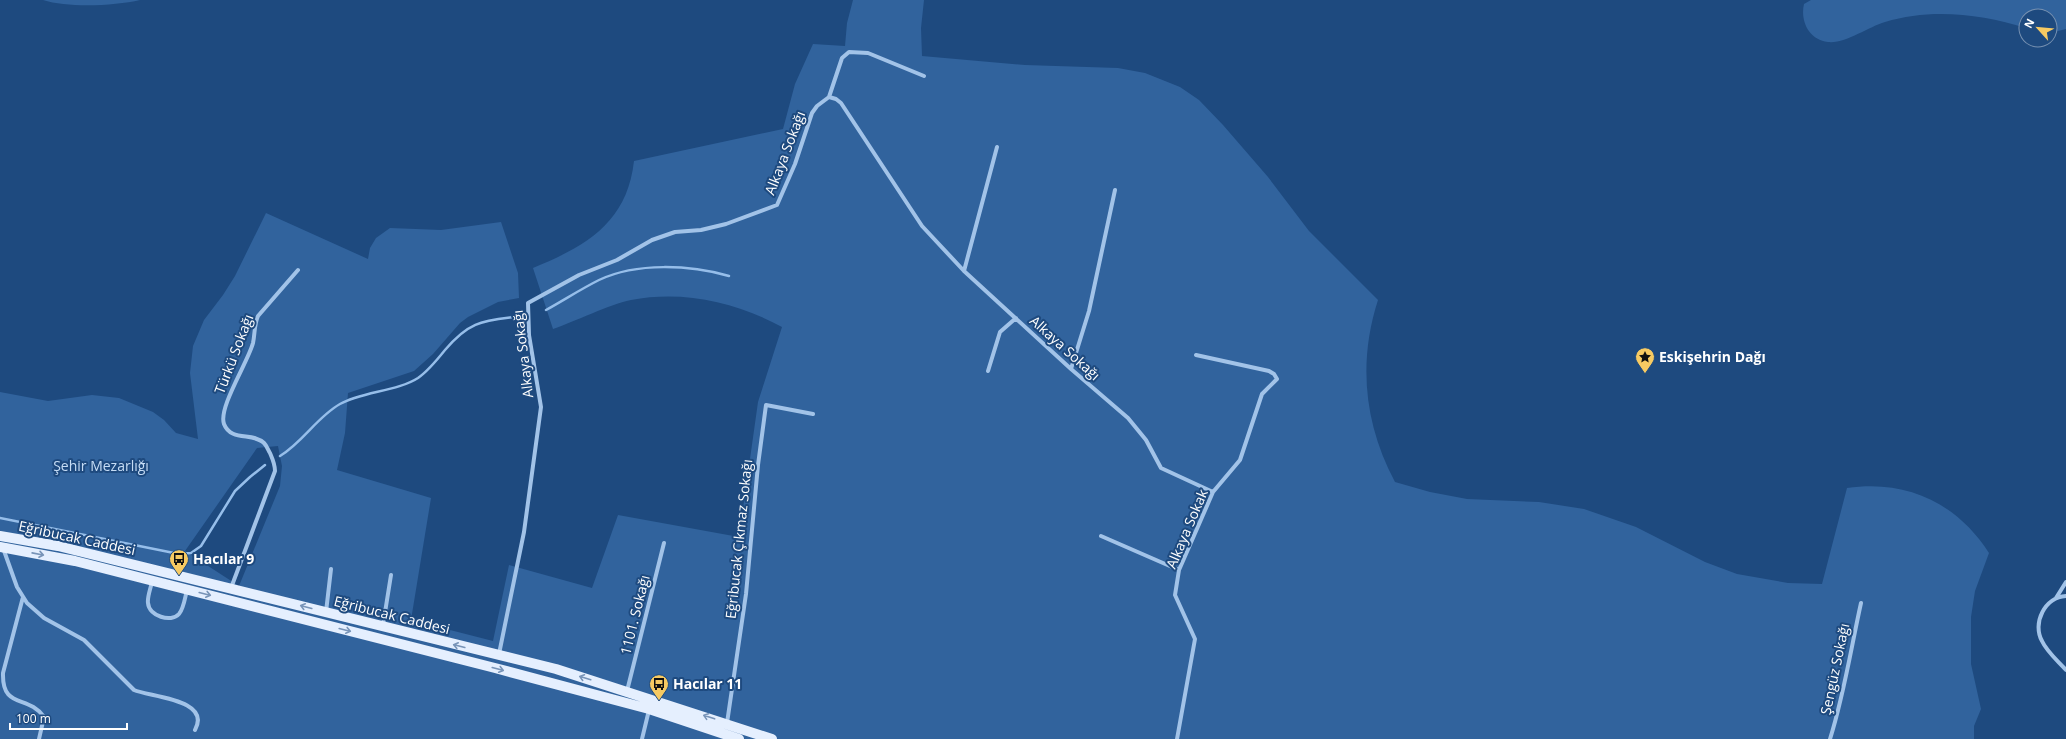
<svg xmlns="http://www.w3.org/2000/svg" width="2066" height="739" viewBox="0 0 2066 739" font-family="'Open Sans',sans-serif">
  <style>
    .green { fill: #31639d; fill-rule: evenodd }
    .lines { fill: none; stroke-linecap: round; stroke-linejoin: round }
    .stream { stroke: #96beea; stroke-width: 2.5 }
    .street { stroke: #a2c3e8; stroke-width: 4 }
    .primary { stroke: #e5effe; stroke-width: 10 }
    .oneway { stroke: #7894b8 }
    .labels { text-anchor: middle; stroke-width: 4; stroke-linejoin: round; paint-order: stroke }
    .street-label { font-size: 14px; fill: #fff; stroke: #1e4a7f }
    .poi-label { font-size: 14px; font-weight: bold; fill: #fff; stroke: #1e4a7f; text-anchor: start }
    .park-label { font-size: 14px; fill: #c6ddf6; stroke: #1e4a7f }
  </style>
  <rect width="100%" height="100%" fill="#1e4a7f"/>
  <path class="green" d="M43 0H140C114 6 68 8 43 0Z
    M853 0H924L921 28 922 56 1025 65 1118 68 1145 73 1180 87 1199 100 1223 125 1268 177 1309 231 1378 300C1358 362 1364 424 1395 482L1430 492 1467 499 1539 502 1584 509 1636 527 1705 562 1737 574 1788 583 1822 584 1847 488C1906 479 1957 503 1989 553L1975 591 1971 617V664L1981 709 1974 726V739H0V392L48 401 92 395 119 398 153 412 164 420 176 433 198 439 190 373 193 346 204 320 223 295 235 276 266 213 368 259 370 248 376 238 390 228 441 230 501 222 518 273 519 298 498 302 468 317 460 323 433 354 414 371 348 393 345 433 337 470 431 498 411 620 493 641 509 565 592 588 618 515 739 537 758 402 782 327C736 302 683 290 631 300 608 305 576 321 553 329L533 268C586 246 627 223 634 161L783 129 795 84 813 44 845 46 847 23ZM278 446 282 466 280 486 239 586 185 551 257 448Z
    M1811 0H2066V29L2050 33V16H2026V28C1981 14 1931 8 1885 22 1868 27 1845 44 1828 42 1809 40 1800 21 1804 4Z"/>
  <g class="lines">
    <path class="stream" d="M546 310C564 300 581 289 599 280 637 262 690 265 729 276
      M280 456C303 442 317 417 340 404 361 392 398 391 418 378 428 371 437 360 445 350 471 319 485 321 522 316
      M0 518 179 554 191 553 201 546 235 491 250 477 265 465"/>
    <path class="street" d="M829 97 842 58 849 52 868 53 924 76
      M964 271 997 147
      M1071 369 1089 311 1115 190
      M988 371 1000 332 1016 318
      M1101 536 1179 570
      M3 548 17 587 27 603 44 618 84 640 134 690C150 697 212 699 195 730
      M152 581C151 588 147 597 148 603 149 616 171 623 179 614 184 608 185 597 187 590
      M231 588 275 471C275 464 273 460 270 453 268 450 267 446 264 443 253 432 231 442 224 424 218 408 248 362 253 343 255 334 254 325 258 316L298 270
      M2066 596C2045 597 2032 623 2042 641 2047 652 2058 661 2066 670
      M23 597 3 673C2 710 28 694 44 717L39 739
      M2056 598 2066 582
      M326 612 331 569
      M383 625 391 575
      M499 654 524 532 541 407 529 335 528 303 579 275 617 260 652 240 675 232 701 230 726 224 777 205 795 164 812 113 817 106 829 97 836 99 841 103 922 226 964 271 1071 369 1128 418 1146 440 1161 468 1213 492
      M627 691 664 543
      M727 723 746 594 758 465 766 405 813 414
      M642 739 649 710
      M1177 739 1195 639 1175 595 1179 570 1213 492 1240 460 1262 394 1277 379 1274 374 1269 371 1196 355
      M1830 739C1844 695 1851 648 1861 603"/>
    <path class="primary" d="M0 536 58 546 556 669 772 739
      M0 547 75 561 495 668 649 709 739 739"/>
  </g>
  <defs><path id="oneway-shaft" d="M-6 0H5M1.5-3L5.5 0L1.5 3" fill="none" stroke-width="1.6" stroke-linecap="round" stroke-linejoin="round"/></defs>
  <g class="oneway">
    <use href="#oneway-shaft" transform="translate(38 554) rotate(11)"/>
    <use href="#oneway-shaft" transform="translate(205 594) rotate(14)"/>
    <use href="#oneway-shaft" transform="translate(306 607) rotate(-165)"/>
    <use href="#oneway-shaft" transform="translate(345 630) rotate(14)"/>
    <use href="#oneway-shaft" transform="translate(459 646) rotate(-166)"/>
    <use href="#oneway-shaft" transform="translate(498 669) rotate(15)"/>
    <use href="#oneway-shaft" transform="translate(585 678) rotate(-163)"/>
    <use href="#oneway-shaft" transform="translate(709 717) rotate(-162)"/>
  </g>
  <defs>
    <symbol id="sight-pin" viewBox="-11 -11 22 30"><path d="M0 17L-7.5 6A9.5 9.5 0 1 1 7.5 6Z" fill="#f7ca62" stroke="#1e4a7f"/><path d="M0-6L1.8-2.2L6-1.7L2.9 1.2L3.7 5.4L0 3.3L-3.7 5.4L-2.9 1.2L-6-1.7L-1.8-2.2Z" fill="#111"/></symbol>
    <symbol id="bus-pin" viewBox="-11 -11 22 30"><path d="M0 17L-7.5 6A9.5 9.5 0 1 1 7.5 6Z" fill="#f7ca62" stroke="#1e4a7f"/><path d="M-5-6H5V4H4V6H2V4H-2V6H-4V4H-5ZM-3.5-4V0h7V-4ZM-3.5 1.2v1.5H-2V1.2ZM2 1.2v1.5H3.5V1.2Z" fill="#111"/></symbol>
  </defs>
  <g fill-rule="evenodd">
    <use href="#sight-pin" x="1634" y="346" width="22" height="30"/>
    <use href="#bus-pin" x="168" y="548" width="22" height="30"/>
    <use href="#bus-pin" x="648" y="673" width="22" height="30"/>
  </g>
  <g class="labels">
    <g class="street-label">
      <text transform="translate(785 153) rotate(-69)" y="5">Alkaya Sokağı</text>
      <text transform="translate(1065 348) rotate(42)" y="5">Alkaya Sokağı</text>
      <text transform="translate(234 354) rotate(-69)" y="5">Türkü Sokağı</text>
      <text transform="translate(523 354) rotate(-97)" y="5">Alkaya Sokağı</text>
      <text transform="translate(1187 529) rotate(-67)" y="5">Alkaya Sokak</text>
      <text transform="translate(77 538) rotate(12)" y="5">Eğribucak Caddesi</text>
      <text transform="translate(739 539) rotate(-84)" y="5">Eğribucak Çıkmaz Sokağı</text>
      <text transform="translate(392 615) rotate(14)" y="5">Eğribucak Caddesi</text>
      <text transform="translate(635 615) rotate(-76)" y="5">1101. Sokağı</text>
      <text transform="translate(1835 669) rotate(-78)" y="5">Şengüz Sokağı</text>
    </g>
    <g class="poi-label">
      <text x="1659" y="362">Eskişehrin Dağı</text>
      <text x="193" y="564">Hacılar 9</text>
      <text x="673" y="689">Hacılar 11</text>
    </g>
    <g class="park-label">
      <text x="101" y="471">Şehir Mezarlığı</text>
    </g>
  </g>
  <g transform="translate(2038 28) rotate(297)"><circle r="19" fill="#1e4a7f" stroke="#7892b2"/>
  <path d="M0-3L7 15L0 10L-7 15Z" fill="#f7ca62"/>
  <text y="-6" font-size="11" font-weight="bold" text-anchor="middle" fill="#ffffff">N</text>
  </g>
  <path d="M10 723v6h117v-6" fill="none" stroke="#ffffff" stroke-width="2"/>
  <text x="16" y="723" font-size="12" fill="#ffffff" stroke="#1e4a7f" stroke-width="3" paint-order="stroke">100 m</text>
</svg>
